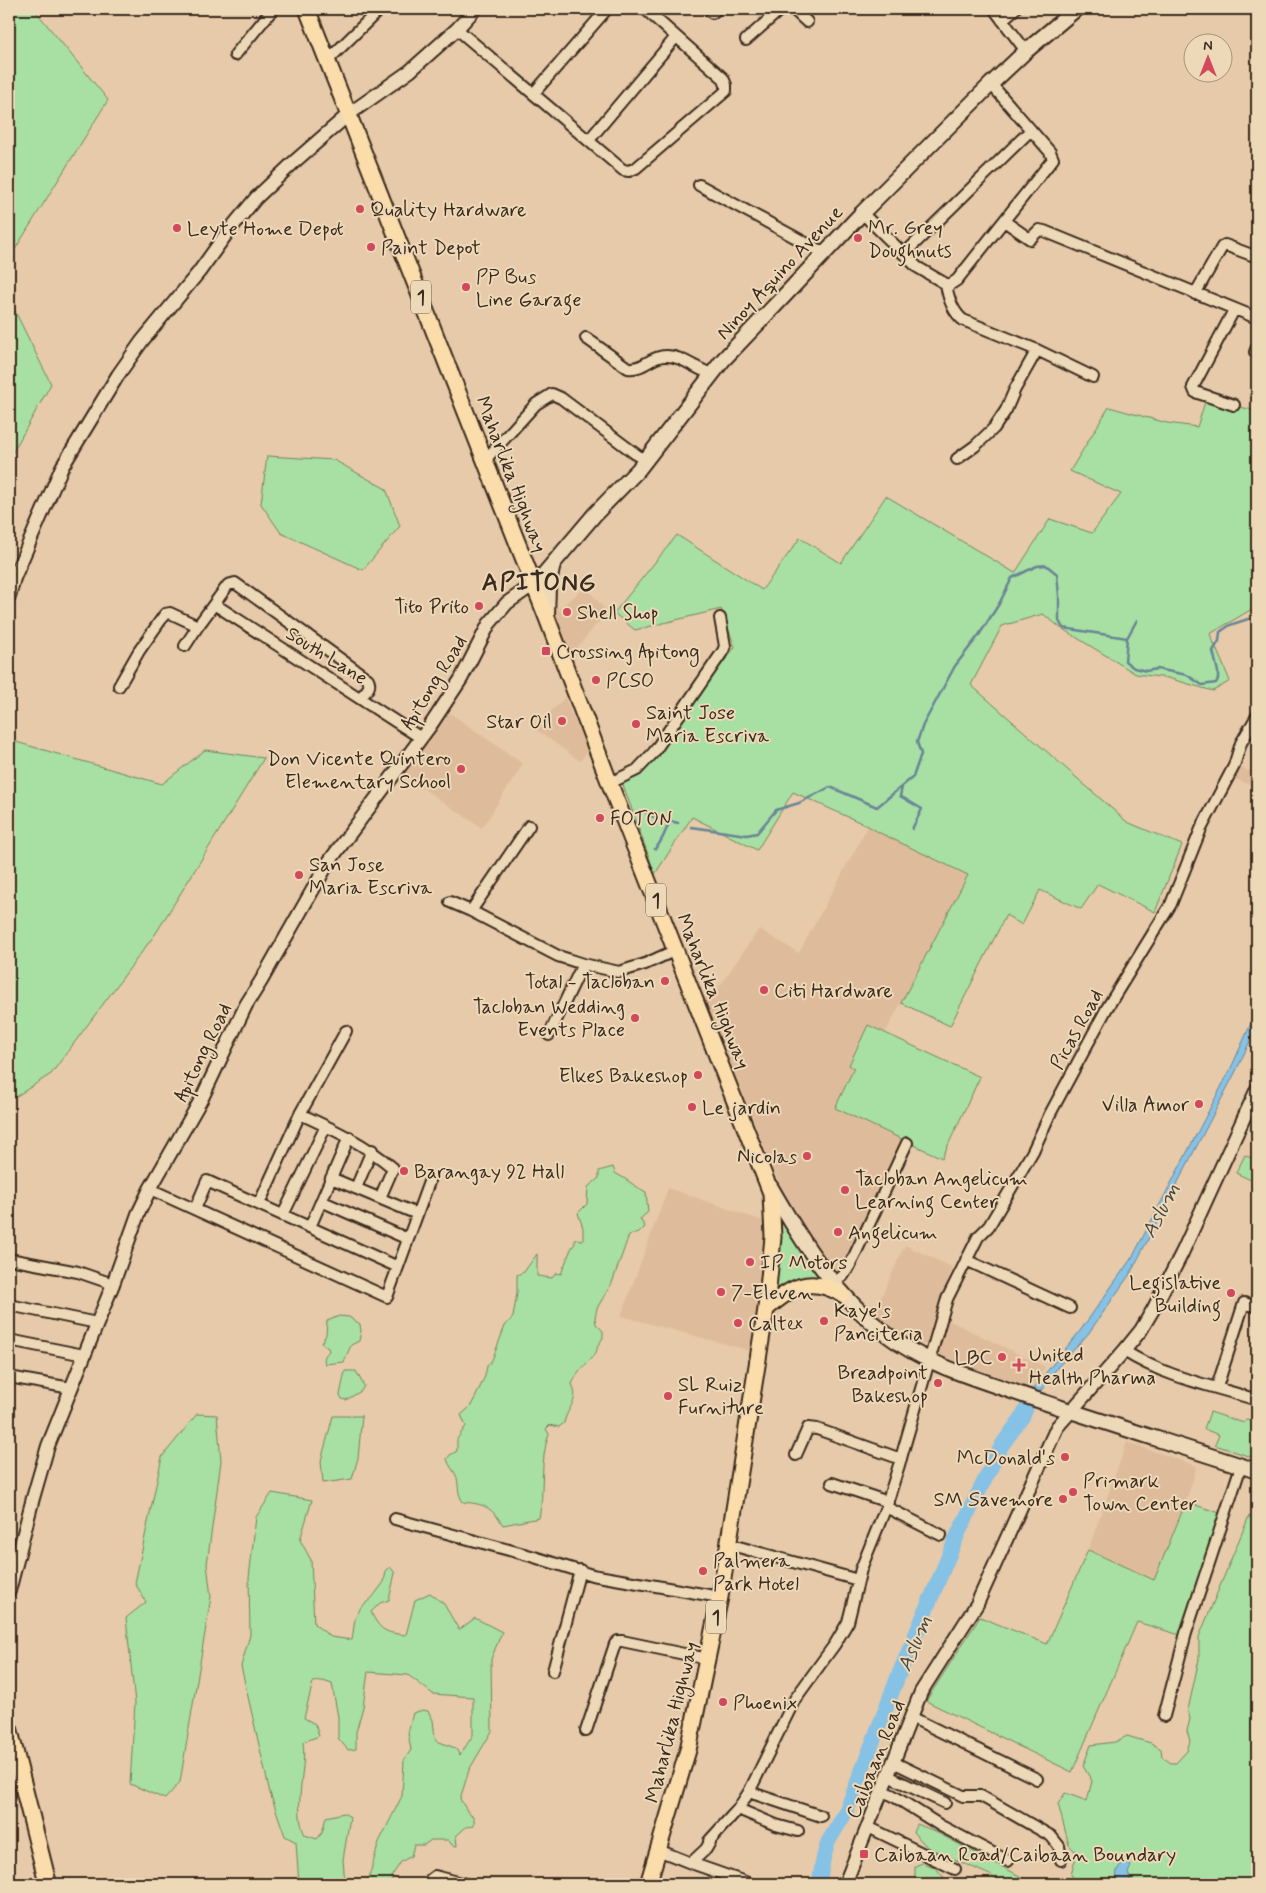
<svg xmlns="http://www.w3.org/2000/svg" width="1266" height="1893" viewBox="0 0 1266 1893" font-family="Mynerve,sans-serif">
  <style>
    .built { fill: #debc9b }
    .green { fill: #a8dfa2; stroke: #728460 }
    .water { fill: #86c1e6; stroke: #688596 }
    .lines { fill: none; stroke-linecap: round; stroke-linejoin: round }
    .stream { stroke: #688596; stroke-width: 2.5 }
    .river { stroke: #86c1e6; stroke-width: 15 }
    .minor-casing { stroke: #3b2a1e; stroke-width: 14 }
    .tertiary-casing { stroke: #3b2a1e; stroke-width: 16 }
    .secondary-casing { stroke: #3b2a1e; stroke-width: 18 }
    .primary-casing { stroke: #3b2a1e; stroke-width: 19 }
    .trunk-casing { stroke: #3b2a1e; stroke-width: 20 }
    .minor { stroke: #edd8b7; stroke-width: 10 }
    .tertiary { stroke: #edd8b7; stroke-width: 12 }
    .secondary { stroke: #edd8b7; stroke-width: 14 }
    .primary { stroke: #fbddab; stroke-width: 15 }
    .trunk { stroke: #fbddab; stroke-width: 16 }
    .poi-dot { fill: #d1495b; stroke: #edd8b7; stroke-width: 2 }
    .labels { text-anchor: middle; stroke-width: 4; stroke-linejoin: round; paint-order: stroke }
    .shield { fill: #edd8b7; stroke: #705e4c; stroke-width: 1 }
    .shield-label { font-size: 19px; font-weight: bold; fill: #3b2a1e }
    .poi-label { font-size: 20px; fill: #3b2a1e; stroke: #edd8b7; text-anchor: start }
    .street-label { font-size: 20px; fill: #3b2a1e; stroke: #edd8b7 }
    .water-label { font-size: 21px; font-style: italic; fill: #4a4846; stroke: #edd8b7 }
    .district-label { font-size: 25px; font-weight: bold; letter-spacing: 1px; fill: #3b2a1e; stroke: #edd8b7 }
  </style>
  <rect width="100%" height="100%" fill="#e6caa9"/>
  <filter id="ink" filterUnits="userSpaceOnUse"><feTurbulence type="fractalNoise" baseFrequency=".02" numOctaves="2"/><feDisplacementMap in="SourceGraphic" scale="10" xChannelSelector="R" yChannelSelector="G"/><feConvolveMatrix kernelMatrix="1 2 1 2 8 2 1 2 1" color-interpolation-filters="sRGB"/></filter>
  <g filter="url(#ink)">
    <path class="built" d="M586 587 607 612 571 655 553 613Z
      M565 698 588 751 580 761 534 728Z
      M447 711 523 764 482 828 400 773Z
      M1236 766 1255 773 1257 768V787L1232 778Z
      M868 826 880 833 969 875 885 1033 868 1025 849 1065 854 1067 904 1140 838 1278 783 1193 703 997 715 993 759 929 799 953Z
      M668 1188 766 1222 764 1281 751 1351 621 1316Z
      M905 1245 952 1267 929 1345 919 1344 873 1315Z
      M946 1319 1045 1367 1029 1390 934 1355Z
      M1127 1442 1197 1466 1186 1502 1155 1580 1088 1550Z"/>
    <path class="green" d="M9 9H34L108 100 9 259Z
      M9 293 12 305 51 384 9 459Z
      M1206 399 1257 411V606L1210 634 1230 681 1213 691 1168 678 1136 674 1061 628 1043 614 1002 626 971 685 1127 822 1182 845 1155 912 1098 884 1081 909 1040 890 1022 925 1006 915 950 1026 901 1003 968 875 880 833 868 826 793 792 757 850 692 817 655 874 622 782 641 770 735 647 721 609 635 630 614 613 677 535 762 590 800 538 841 563 886 496 1015 573 1050 519 1092 533 1121 494 1070 471 1109 407 1167 423 1197 427Z
      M267 456 334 460 386 489 400 526 363 570 281 533 261 504Z
      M9 740 162 784 205 750 264 758 156 933 51 1074 9 1101Z
      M868 1025 980 1077 942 1158 835 1108 854 1068 849 1065Z
      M1245 1155 1257 1161V1183L1236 1173Z
      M613 1167 615 1173C627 1179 635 1187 646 1192L648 1212 640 1219 645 1227 639 1233 629 1235 612 1283 597 1308 595 1318 596 1324 603 1331V1337C602 1340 600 1342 599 1344 596 1348 598 1351 594 1355 586 1365 577 1372 572 1384 580 1402 568 1405 564 1423L559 1427 550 1425 546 1429 549 1434C539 1461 545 1490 539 1518L503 1525C491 1507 485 1504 463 1502 457 1493 459 1488 457 1478 455 1471 449 1467 447 1459L450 1455 457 1451V1439L466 1426 461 1415 470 1407 476 1396 485 1376 487 1366 492 1360 505 1326 513 1317 517 1293V1275L524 1272 537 1254V1276L552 1278 556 1273 561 1274 571 1249 575 1243V1239L583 1240V1228L578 1213 587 1204 588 1187 599 1178V1171Z
      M778 1214 803 1255 821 1278 794 1280 775 1293Z
      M339 1316 349 1317 360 1324 361 1331 359 1341 351 1345 344 1362 325 1364C323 1358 325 1355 329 1351L328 1348 321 1343 326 1335 327 1321Z
      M345 1371H356L364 1386 361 1391 346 1400 342 1399 340 1395Z
      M1257 1410V1459L1215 1445 1219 1435 1204 1429 1210 1412 1244 1423 1246 1420 1253 1421Z
      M197 1414 217 1415 221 1461 207 1564 211 1597 180 1782 165 1799 130 1784 135 1703 126 1618 146 1602 135 1583 162 1457Z
      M333 1416H362L358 1458 352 1479 323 1483 321 1461Z
      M272 1493 312 1500 300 1540 311 1560 314 1624 331 1637 352 1640 355 1619 361 1607 372 1598 384 1582 386 1571 390 1567 395 1573 389 1600 380 1603 371 1612C380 1631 386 1633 406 1635L415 1600 430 1593 444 1604 459 1630 475 1618 502 1632 491 1659 492 1731 469 1770 460 1799 469 1814 474 1817V1826L466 1827 456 1836 457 1846 452 1845 448 1840H431L424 1845H414L411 1856 401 1862 391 1877 392 1884H367L379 1842 402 1796 404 1760 411 1750 408 1733 413 1713 423 1710 428 1711 433 1720 435 1738 437 1741 455 1748 460 1755 473 1735V1697L433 1694 408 1675 368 1672 363 1707 356 1732V1749L348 1750 338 1738V1717L332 1684 323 1681 313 1682 304 1718 315 1724 319 1736 303 1742C307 1770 292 1809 305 1835L317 1839 322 1833 326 1817 344 1813 350 1817 343 1860 345 1884H299L296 1842 285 1836 270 1793 241 1666 250 1635 249 1578 256 1517Z
      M1186 1502 1223 1514 1180 1635 1137 1622 1072 1772 926 1701 980 1617 1047 1644 1088 1550 1154 1580Z
      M1249 1516 1257 1519V1884H1078L1071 1875 1077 1853 1069 1845 1058 1804 1065 1793 1087 1801 1092 1781 1083 1766 1091 1745 1115 1742 1127 1736 1151 1743 1161 1749 1162 1757 1171 1763H1176L1187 1751 1190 1741 1187 1731 1190 1719 1188 1710 1199 1659V1637Z
      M917 1824 932 1830 1035 1884H1001L990 1875 927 1847 913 1832Z
      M922 1863 935 1867 949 1884H930L915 1878V1866Z"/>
    <path class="water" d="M1257 1010V1026L1236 1071 1130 1274 1088 1334 1057 1368 1038 1395 1031 1391 1080 1331 1133 1256 1231 1068Z
      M1124 1860 1131 1866 1128 1873 1131 1881 1128 1884H1116L1117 1870Z"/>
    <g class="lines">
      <path class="stream" d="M1127 638 1137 620
        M902 787 900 796 922 809 912 829
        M640 813 644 811 651 816 678 823
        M691 827 747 835 757 833 776 810 799 803 830 787 877 807 913 777 921 754 917 742 923 725 955 666 979 635 999 604 1012 578 1037 566 1046 565 1057 574 1059 596V621L1063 628 1127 638 1125 661 1134 668 1146 671 1157 669 1187 675 1202 685 1216 683 1218 679V672L1213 651 1219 641 1220 632 1230 625 1257 616
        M655 849C664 839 664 833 670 821"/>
      <path class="river" d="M819 1884 823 1860 828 1842 846 1812 899 1674 958 1534 1002 1445 1023 1416 1026 1409"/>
      <defs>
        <path id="minor" d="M793 9 807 22
          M994 9 1026 51
          M712 13 717 9
          M1002 20 1015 9
          M457 29 623 170 629 171 636 168 726 91V85L723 78 645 9
          M746 40 781 9
          M235 55 273 9
          M327 61 380 9
          M534 93 607 9
          M589 140 676 37
          M699 185 824 253
          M862 213 917 267 946 284C948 297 952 311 963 320L1037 350 1093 377
          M1004 221 1030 239 1039 230 1044 231 1257 318
          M904 254 1031 130
          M946 284H951L957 280 1053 159 1050 152 991 84
          M1195 294 1222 247 1225 245 1257 257
          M586 338 628 368C643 370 651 356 665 356 681 355 697 370 712 374
          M1255 352 1257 347
          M1234 405 1195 392 1193 387 1234 310
          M957 459 975 446 994 428 1006 410 1015 389 1037 350
          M485 460 536 404 552 394 561 398 645 461
          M214 604 421 738
          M185 646 198 626
          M119 686 139 651 165 614 170 613 198 626 228 585 235 583 368 679C372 687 366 691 361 697
          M610 783 637 770 654 752 723 651 725 646 720 618
          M450 902 471 911 558 956 583 964 619 972 645 964 676 950
          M471 911 529 826
          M549 1035 583 964
          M300 1114C333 1129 365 1144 393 1168L380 1198
          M331 1178 417 1214
          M356 1188 372 1150
          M150 1189 387 1297 429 1182
          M321 1201 408 1239
          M259 1204 300 1114 346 1031
          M195 1209 207 1181 398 1267
          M283 1215 326 1126
          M310 1227 349 1137
          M9 1259 78 1272 113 1284
          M966 1260 1070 1308
          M833 1283 843 1276 850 1265 907 1143
          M9 1305 97 1323
          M9 1340 84 1355
          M1124 1351C1167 1378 1210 1385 1257 1400
          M9 1377 71 1388
          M1217 1387 1244 1303 1257 1307
          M796 1455 808 1428 817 1429 901 1459
          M832 1483 888 1502
          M886 1507 941 1535
          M395 1519 531 1556 592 1575 720 1597
          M728 1544 858 1580
          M553 1671 580 1570
          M1164 1716 1186 1633 1241 1466
          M911 1717 1037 1779
          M586 1731 615 1644 618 1641H622L708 1659
          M893 1762 963 1796H981L1051 1836 1059 1846 1061 1860
          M888 1776 945 1803
          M882 1791 892 1795 941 1826 1008 1861
          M749 1792 821 1816
          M738 1809 776 1825 798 1831
          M868 1827 955 1869
          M658 1850 691 1863 706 1849 710 1842 709 1841 738 1809 749 1792 795 1699 835 1644 848 1622 861 1569 886 1507 899 1465 947 1299 978 1237 989 1226 1033 1151 1050 1114 1107 1008 1171 904 1201 829 1234 766 1241 743 1257 716
          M691 1863 751 1884
          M430 1884 431 1879 435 1876 465 1884"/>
        <path id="tertiary" d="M9 597 14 578 62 467 118 375 142 341 199 272 227 233 256 198 294 162 349 114 410 71 457 29 475 9
          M9 1591 33 1498 48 1446 113 1284 138 1214 150 1189 202 1098 246 1005 261 981 328 863 430 726 461 679 489 624 507 603 524 591 534 586
          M845 1884 921 1692 977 1604 1057 1427 1124 1351 1141 1330 1154 1308 1182 1253 1257 1089"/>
        <path id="secondary" d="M534 586 595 514 638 470 723 360 786 294 862 213 991 84 1026 51 1076 9
          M547 615 548 588 553 564
          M770 1186C802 1242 836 1297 889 1336 927 1365 975 1378 1020 1394 1098 1421 1178 1445 1257 1471"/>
        <path id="primary" d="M307 9 547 618 613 792 771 1193 773 1237 766 1309 720 1597 688 1750 648 1884
          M766 1309C792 1287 809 1275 842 1294"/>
        <path id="trunk" d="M9 1729 48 1884"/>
      </defs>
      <use href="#minor" class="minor-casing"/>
      <use href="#tertiary" class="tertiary-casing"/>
      <use href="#secondary" class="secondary-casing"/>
      <use href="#primary" class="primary-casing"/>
      <use href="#trunk" class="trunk-casing"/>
      <use href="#minor" class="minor"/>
      <use href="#tertiary" class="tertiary"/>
      <use href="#secondary" class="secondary"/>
      <use href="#primary" class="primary"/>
      <use href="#trunk" class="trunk"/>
    </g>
  </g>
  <g class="poi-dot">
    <circle cx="360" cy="209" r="5"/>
    <circle cx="177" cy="228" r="5"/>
    <circle cx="858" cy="238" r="5"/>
    <circle cx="371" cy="247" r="5"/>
    <circle cx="466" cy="287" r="5"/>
    <circle cx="479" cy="606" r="5"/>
    <circle cx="567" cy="612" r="5"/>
    <rect x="541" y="646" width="10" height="10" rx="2.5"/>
    <circle cx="596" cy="680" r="5"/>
    <circle cx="562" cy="721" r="5"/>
    <circle cx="636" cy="724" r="5"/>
    <circle cx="461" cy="769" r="5"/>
    <circle cx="600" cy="818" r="5"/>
    <circle cx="299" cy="875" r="5"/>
    <circle cx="665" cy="981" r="5"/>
    <circle cx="764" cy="990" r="5"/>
    <circle cx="635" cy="1018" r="5"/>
    <circle cx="698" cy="1075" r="5"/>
    <circle cx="1199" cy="1104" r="5"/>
    <circle cx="692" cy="1107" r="5"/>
    <circle cx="807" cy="1156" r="5"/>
    <circle cx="404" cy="1171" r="5"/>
    <circle cx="845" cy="1190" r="5"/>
    <circle cx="838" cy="1232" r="5"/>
    <circle cx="750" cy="1262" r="5"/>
    <circle cx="721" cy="1292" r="5"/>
    <circle cx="1231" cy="1293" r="5"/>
    <circle cx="824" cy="1321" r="5"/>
    <circle cx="738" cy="1323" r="5"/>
    <circle cx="1002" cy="1357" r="5"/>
    <path d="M1016.5 1357.5h5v5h5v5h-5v5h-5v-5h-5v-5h5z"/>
    <circle cx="938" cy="1383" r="5"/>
    <circle cx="668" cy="1396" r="5"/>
    <circle cx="1065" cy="1457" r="5"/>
    <circle cx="1073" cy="1492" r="5"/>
    <circle cx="1063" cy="1499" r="5"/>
    <circle cx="703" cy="1571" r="5"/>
    <circle cx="723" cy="1702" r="5"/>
    <rect x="859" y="1849" width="10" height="10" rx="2.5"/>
  </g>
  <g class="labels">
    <g class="shield">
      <rect x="411" y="280.5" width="20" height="33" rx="4"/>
      <rect x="646" y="883.5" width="20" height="33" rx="4"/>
      <rect x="706" y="1600.5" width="20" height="33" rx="4"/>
    </g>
    <g class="shield-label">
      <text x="421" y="304">1</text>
      <text x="656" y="907">1</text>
      <text x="716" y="1624">1</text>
    </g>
    <g class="poi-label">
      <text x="370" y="216">Quality Hardware</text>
      <text x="868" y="234">Mr. Grey<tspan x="868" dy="23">Doughnuts</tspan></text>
      <text x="187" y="235">Leyte Home Depot</text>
      <text x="381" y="254">Paint Depot</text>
      <text x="476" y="283">PP Bus<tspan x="476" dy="23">Line Garage</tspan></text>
      <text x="469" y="613" text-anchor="end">Tito Prito</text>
      <text x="577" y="619">Shell Shop</text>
      <text x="556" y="658">Crossing Apitong</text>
      <text x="606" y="687">PCSO</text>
      <text x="646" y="719">Saint Jose<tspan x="646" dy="23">Maria Escriva</tspan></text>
      <text x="552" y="728" text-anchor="end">Star Oil</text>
      <text x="451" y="765" text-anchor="end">Don Vicente Quintero<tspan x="451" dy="23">Elementary School</tspan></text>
      <text x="610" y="825">FOTON</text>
      <text x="309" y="871">San Jose<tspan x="309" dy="23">Maria Escriva</tspan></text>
      <text x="655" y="988" text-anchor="end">Total - Tacloban</text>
      <text x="774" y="997">Citi Hardware</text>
      <text x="625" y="1013" text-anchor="end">Tacloban Wedding<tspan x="625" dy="23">Events Place</tspan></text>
      <text x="688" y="1082" text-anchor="end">Elkes Bakeshop</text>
      <text x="1189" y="1111" text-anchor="end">Villa Amor</text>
      <text x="702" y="1114">Le jardin</text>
      <text x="797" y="1163" text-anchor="end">Nicolas</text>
      <text x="414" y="1178">Barangay 92 Hall</text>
      <text x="855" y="1185">Tacloban Angelicum<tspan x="855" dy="23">Learning Center</tspan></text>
      <text x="848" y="1239">Angelicum</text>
      <text x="760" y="1269">IP Motors</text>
      <text x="1221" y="1289" text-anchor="end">Legislative<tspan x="1221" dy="23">Building</tspan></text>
      <text x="731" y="1299">7-Eleven</text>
      <text x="834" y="1317">Kaye's<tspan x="834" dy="23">Panciteria</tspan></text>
      <text x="748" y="1330">Caltex</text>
      <text x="1029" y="1361">United<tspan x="1029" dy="23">Health Pharma</tspan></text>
      <text x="992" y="1364" text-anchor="end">LBC</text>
      <text x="928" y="1379" text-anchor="end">Breadpoint<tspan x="928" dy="23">Bakeshop</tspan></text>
      <text x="678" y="1391">SL Ruiz<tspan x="678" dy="23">Furniture</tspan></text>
      <text x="1055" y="1464" text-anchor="end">McDonald's</text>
      <text x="1083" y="1487">Primark<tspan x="1083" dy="23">Town Center</tspan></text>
      <text x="1053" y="1506" text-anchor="end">SM Savemore</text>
      <text x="713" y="1567">Palmera<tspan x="713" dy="23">Park Hotel</tspan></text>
      <text x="733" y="1709">Phoenix</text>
      <text x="874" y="1861">Caibaan Road/Caibaan Boundary</text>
    </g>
    <g class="street-label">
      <text transform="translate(779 272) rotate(-47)" y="7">Ninoy Aquino Avenue</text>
      <text transform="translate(512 474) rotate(69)" y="7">Maharlika Highway</text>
      <text transform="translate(327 655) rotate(32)" y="7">South Lane</text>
      <text transform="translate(433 682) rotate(-58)" y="7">Apitong Road</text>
      <text transform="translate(714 991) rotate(68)" y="7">Maharlika Highway</text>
      <text transform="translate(1076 1029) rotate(-61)" y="7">Picas Road</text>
      <text transform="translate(202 1052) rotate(-64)" y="7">Apitong Road</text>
      <text transform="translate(671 1722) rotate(-76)" y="7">Maharlika Highway</text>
      <text transform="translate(875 1759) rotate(-68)" y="7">Caibaan Road</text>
    </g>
    <g class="water-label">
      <text transform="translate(1160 1210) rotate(-63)" y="7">Aslum</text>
      <text transform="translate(914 1643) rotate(-68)" y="7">Aslum</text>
    </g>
    <g class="district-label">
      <text x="539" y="590">APITONG</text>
    </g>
  </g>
  <rect width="1266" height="1893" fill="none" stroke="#edd8b7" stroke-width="30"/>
  <rect x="15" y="15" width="1236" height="1863" fill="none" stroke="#3b2a1e" stroke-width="2" filter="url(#ink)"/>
  <g transform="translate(1208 58)"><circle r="24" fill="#edd8b7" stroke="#a6927a"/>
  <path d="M0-4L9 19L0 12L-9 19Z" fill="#d1495b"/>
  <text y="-8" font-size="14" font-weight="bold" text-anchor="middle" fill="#3b2a1e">N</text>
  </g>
</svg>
